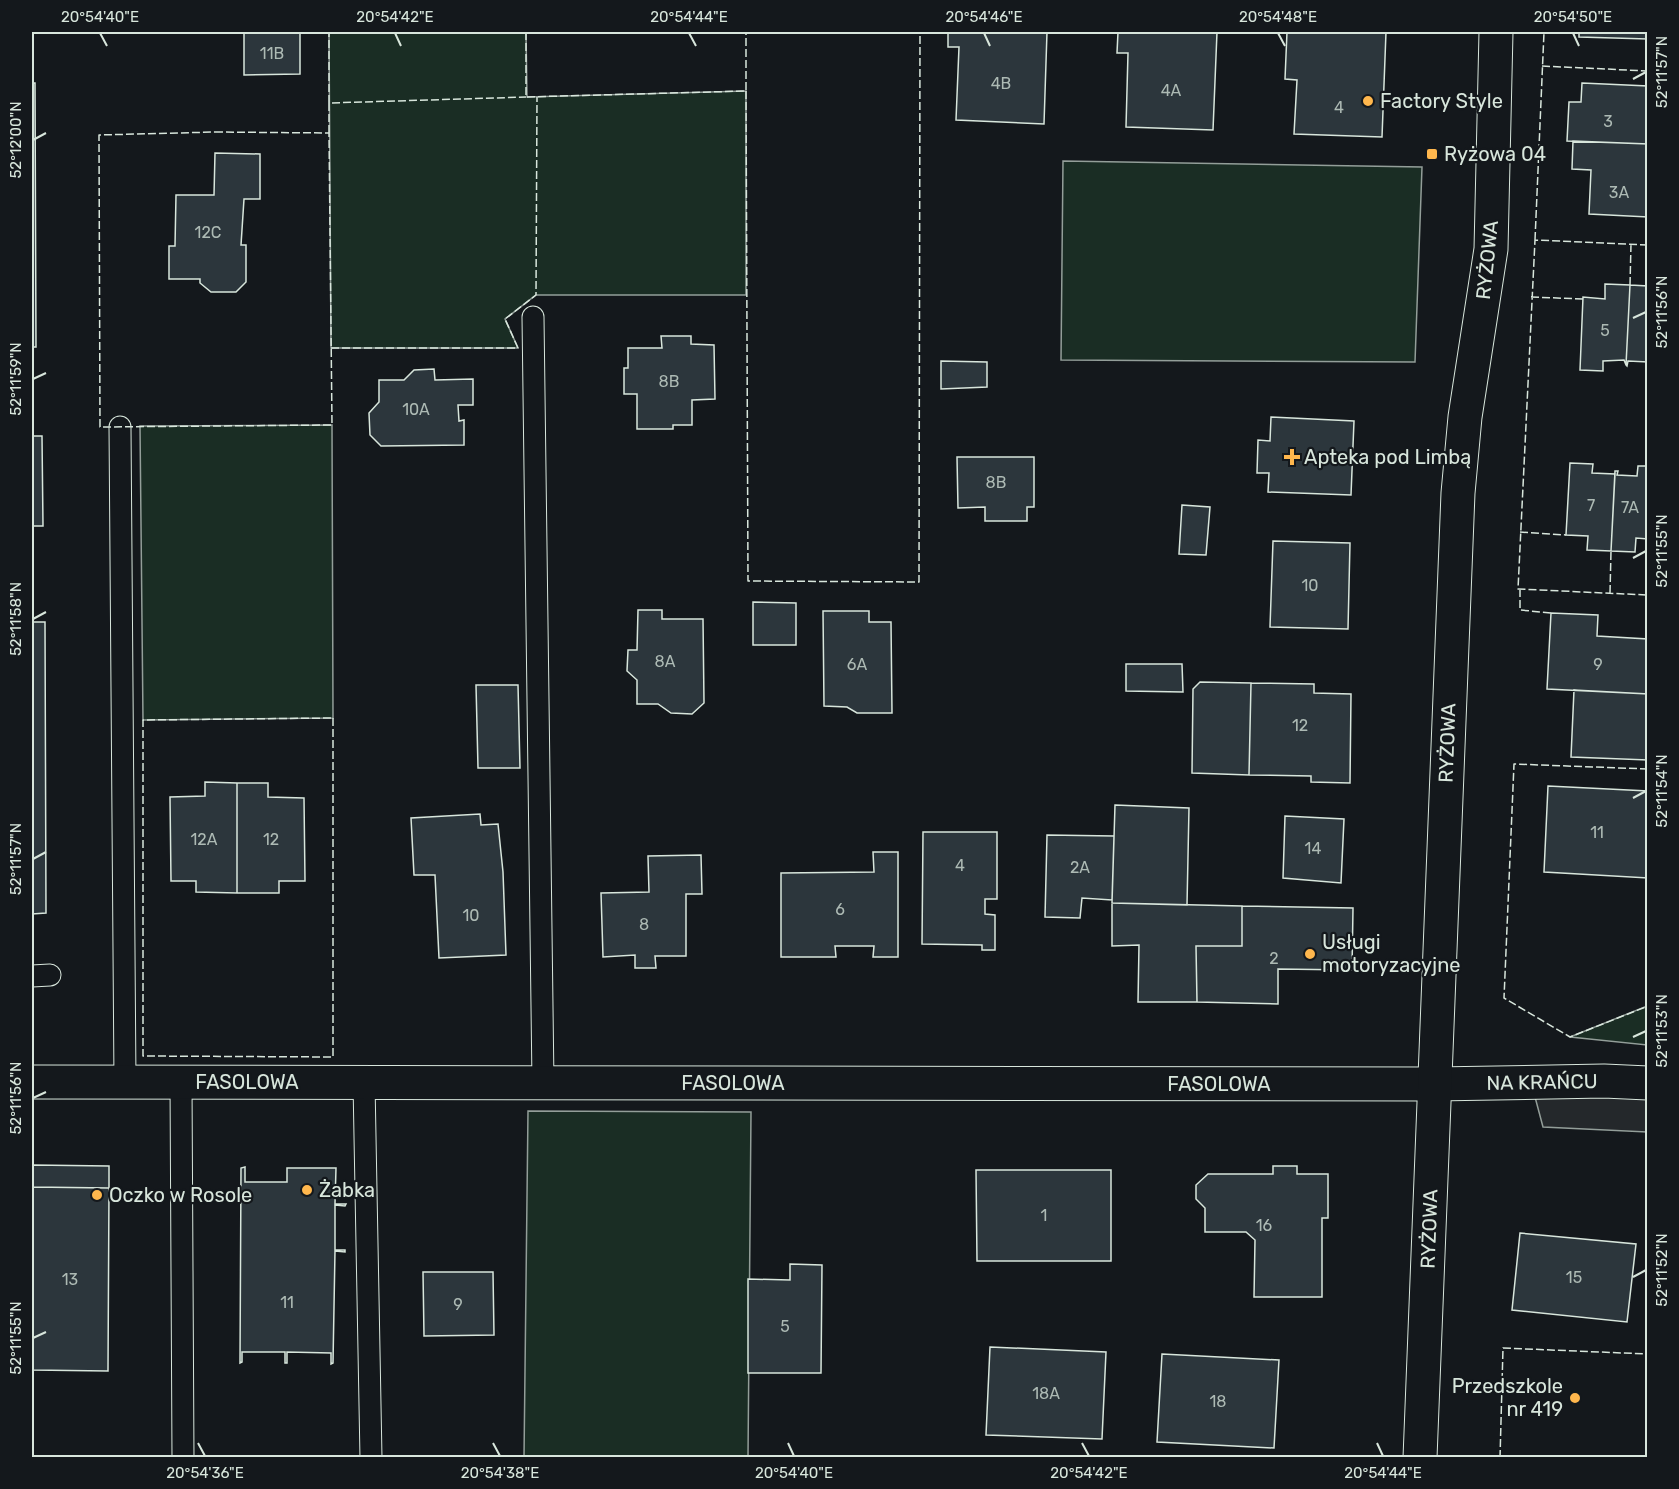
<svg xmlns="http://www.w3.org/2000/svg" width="1679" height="1489" viewBox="0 0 1679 1489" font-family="Rubik,sans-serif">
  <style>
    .green { fill: #1a2d24; stroke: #939e99; stroke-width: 1.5 }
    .parking { fill: #24282b; stroke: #939e99; stroke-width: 1.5 }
    .building { fill: #2c363c; stroke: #d8e6dc; stroke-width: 1.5 }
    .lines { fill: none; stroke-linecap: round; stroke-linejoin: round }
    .lane-casing { stroke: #d8e6dc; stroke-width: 23 }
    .street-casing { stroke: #d8e6dc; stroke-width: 35 }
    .secondary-casing { stroke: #d8e6dc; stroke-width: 35 }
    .lane { stroke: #14181c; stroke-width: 21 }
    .street { stroke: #14181c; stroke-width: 33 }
    .secondary { stroke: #14181c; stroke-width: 33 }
    .fence { stroke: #d8e6dc; stroke-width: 1.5; stroke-dasharray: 8 3; stroke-linecap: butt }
    .ticks { fill: none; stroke: #d8e6dc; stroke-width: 2 }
    .poi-dot { fill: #ffb74d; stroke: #14181c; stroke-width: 2 }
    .labels { text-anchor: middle; stroke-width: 4.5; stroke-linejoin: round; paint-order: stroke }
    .number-label { font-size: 16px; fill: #adbab4 }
    .poi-label { font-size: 20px; fill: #d8e6dc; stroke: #14181c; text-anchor: start }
    .street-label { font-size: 20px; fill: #d8e6dc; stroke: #14181c }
    .neatline { fill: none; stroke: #d8e6dc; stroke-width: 2 }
    .ticks-label { font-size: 15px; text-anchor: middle; fill: #d8e6dc }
  </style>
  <rect width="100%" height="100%" fill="#14181c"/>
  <path class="green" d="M329 32H526L527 97 746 91V295H536L505 319 518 348H331Z
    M1063 161 1422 167 1415 362 1061 360Z
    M332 425 333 718 143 720 140 426Z
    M1647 1006V1045L1570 1037Z
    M528 1111 751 1112 748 1457 524 1458Z"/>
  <path class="parking" d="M1647 1096V1132L1543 1127 1535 1097Z"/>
  <path class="building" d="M244 32H300V74L244 75Z
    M948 32H1047L1044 124 956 120 959 47H948Z
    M1118 32H1217L1213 130 1126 127 1128 53H1117Z
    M1287 32H1386L1382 137 1294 134 1297 80 1285 79Z
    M1579 32H1648V39L1579 37Z
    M32 83H35L36 347H32Z
    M1582 83 1648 86V144L1567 141 1569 102H1581Z
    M1573 141 1648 144V217L1589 214 1591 170 1572 169Z
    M215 153 260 154V199H244L241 245H246V282L236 292H211L200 283V279H169V246H175L176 195H214Z
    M1605 284 1630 285 1626 365 1624 360 1603 361V371L1580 370 1583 297 1605 299Z
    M1630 285 1648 286V362L1628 361 1627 366 1626 365Z
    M661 336H691V344L714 345 715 399 692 400V425H673V429H637V394H624V368H628V348H662Z
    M941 361 987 362V387L941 389Z
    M434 369 435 380 473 379V405H458L459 421 464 420V445L381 446 370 435 369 413 379 402V380H404L414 370Z
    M1271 417 1354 421 1351 495 1268 492 1269 473H1257L1258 440 1270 441Z
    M32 436H42L43 526H32Z
    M957 457H1034V507H1027V521H985V507L958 508Z
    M1570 463 1593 464 1592 473 1615 474 1611 551 1587 550 1588 536 1566 535Z
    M1638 466H1648V539L1636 538 1635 552 1611 551 1615 471H1618L1617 475 1637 476Z
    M1182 505 1210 507 1206 555 1179 554Z
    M1273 541 1350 543 1348 629 1270 627Z
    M753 602 796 603V645H753Z
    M638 610H662V619H703L704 703 692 714 671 713 658 704H637V680L627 671 628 650H637Z
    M823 611H869V622H891L892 713H857L847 707 824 706Z
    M1551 613 1598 615 1597 636 1648 639V694L1547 689Z
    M32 622H45L46 913 32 914Z
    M1126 664H1182L1183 692 1126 691Z
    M1200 682 1251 683 1249 775 1192 773 1193 689Z
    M1251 683 1314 684V693L1351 694 1350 783 1311 782V776L1249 775Z
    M476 685H518L520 768H478Z
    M1574 690 1648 694V760L1571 757Z
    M205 782 237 783V893L196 892V881H171L170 797 205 796Z
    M237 783H268V797L304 798 305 881H279V893H237Z
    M1548 786 1648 791V878L1544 872Z
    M1115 805 1189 808 1187 905 1112 903Z
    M480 814 481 825 498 824 503 872 506 955 439 958 435 875H414L411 818Z
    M1285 816 1344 819 1341 883 1283 878Z
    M923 832H997V899H985V914L995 915V950H982V945L922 944Z
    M1047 835 1114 836 1112 900 1082 898 1080 918 1045 917Z
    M873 852H898V957H873L874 946H835L836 957H781V873L874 872Z
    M701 855 702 894H686V956H655L656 968H635V955L603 957 601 893 649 892 648 856Z
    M1112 903 1242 906V946H1196L1197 1002H1138L1139 945 1112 946Z
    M1242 906 1353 908 1352 970 1278 969V1004L1197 1002 1196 946H1242Z
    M32 1165 109 1166V1188L32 1187Z
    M1273 1166H1297V1174H1328V1218H1322V1297H1254L1255 1240 1246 1232H1205V1208L1196 1199V1185L1208 1174H1273Z
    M245 1167V1182H287V1168H336L335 1204H346L345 1206 335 1205V1250H345V1252L335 1251 333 1363 331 1364V1353L287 1352V1363H285V1352H242V1362L240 1363 241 1168Z
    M976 1170H1111V1261H977Z
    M32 1187 109 1188 108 1371 32 1370Z
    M1520 1233 1636 1244 1627 1322 1512 1310Z
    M790 1264 822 1265 821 1373H748V1279L790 1280Z
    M423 1272H493L494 1335 424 1336Z
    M990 1347 1106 1352 1102 1439 986 1435Z
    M1162 1354 1279 1360 1274 1448 1157 1442Z"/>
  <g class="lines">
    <defs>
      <path id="lane" d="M533 317 543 1083
        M120 427 125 1082
        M32 976 50 975
        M181 1082 183 1458
        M364 1083 371 1458"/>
      <path id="street" d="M32 1082 1435 1084 1604 1081 1648 1083"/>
      <path id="secondary" d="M1420 1458 1458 493 1465 417 1491 249 1496 32"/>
    </defs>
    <use href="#lane" class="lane-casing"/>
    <use href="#street" class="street-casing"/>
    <use href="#secondary" class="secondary-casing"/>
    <use href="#lane" class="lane"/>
    <use href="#street" class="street"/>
    <use href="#secondary" class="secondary"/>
    <path class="fence" d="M526 32V97L746 91V32
      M1542 66 1648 71
      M746 91 748 581 919 582 920 32
      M329 103V32
      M215 132 329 133 332 425 100 427 99 135Z
      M329 133V103L526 97
      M1535 240 1544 32
      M1648 245 1535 240 1518 589 1648 595
      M1630 285 1631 244
      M1531 297 1583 299
      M331 348H518L505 319 536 295 537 97
      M1520 532 1566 535
      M1520 589V610L1551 613
      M1610 593 1611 551
      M333 718V1057L143 1056V720Z
      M1648 769 1514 764 1504 998 1570 1037 1648 1006
      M1500 1458 1503 1348 1648 1354"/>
  </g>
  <path class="ticks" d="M100 33 107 46M395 33 401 46M689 33 696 46M984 33 990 46M1278 33 1285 46M1573 33 1579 46M1633 79 1646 72M33 140 46 133M1633 318 1646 312M33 379 46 373M1633 558 1646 551M33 619 46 612M1633 798 1646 791M33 859 46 852M1633 1037 1646 1031M33 1098 46 1092M1633 1277 1646 1270M33 1338 46 1332M198 1443 205 1456M493 1443 500 1456M788 1443 794 1456M1082 1443 1089 1456M1377 1443 1383 1456"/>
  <g class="poi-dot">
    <circle cx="1368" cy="101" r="6"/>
    <rect x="1426" y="148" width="12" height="12" rx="3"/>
    <path d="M1289 448h6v6h6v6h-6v6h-6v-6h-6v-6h6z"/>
    <circle cx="1310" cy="954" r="6"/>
    <circle cx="307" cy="1190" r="6"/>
    <circle cx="97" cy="1195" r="6"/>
    <circle cx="1575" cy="1398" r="6"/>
  </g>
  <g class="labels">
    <g class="number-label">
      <text x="272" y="59">11B</text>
      <text x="1001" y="89">4B</text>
      <text x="1171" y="96">4A</text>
      <text x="1339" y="113">4</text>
      <text x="1608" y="127">3</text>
      <text x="1619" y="198">3A</text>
      <text x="208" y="238">12C</text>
      <text x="1605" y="336">5</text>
      <text x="669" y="387">8B</text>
      <text x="416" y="415">10A</text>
      <text x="996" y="488">8B</text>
      <text x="1591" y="511">7</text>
      <text x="1630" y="513">7A</text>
      <text x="1310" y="591">10</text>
      <text x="665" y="667">8A</text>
      <text x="857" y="670">6A</text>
      <text x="1598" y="670">9</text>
      <text x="1300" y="731">12</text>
      <text x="1597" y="838">11</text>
      <text x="204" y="845">12A</text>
      <text x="271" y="845">12</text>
      <text x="1313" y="854">14</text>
      <text x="960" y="871">4</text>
      <text x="1080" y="873">2A</text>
      <text x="840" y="915">6</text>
      <text x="471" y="921">10</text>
      <text x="644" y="930">8</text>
      <text x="1274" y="964">2</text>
      <text x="1044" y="1221">1</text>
      <text x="1264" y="1231">16</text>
      <text x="1574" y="1283">15</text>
      <text x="70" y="1285">13</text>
      <text x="287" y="1308">11</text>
      <text x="458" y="1310">9</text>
      <text x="785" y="1332">5</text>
      <text x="1046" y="1399">18A</text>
      <text x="1218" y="1407">18</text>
    </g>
    <g class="poi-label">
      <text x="1380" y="108">Factory Style</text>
      <text x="1444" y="161">Ryżowa 04</text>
      <text x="1304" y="464">Apteka pod Limbą</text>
      <text x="1322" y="949">Usługi<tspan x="1322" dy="23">motoryzacyjne</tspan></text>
      <text x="319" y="1197">Żabka</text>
      <text x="109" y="1202">Oczko w Rosole</text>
      <text x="1563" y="1393" text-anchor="end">Przedszkole<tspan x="1563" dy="23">nr 419</tspan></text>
    </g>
    <g class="street-label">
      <text transform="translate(1487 260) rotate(-84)" y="7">RYŻOWA</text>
      <text transform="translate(1447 743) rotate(-88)" y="7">RYŻOWA</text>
      <text x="247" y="1089">FASOLOWA</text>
      <text transform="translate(1542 1082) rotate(-1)" y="7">NA KRAŃCU</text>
      <text x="733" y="1090">FASOLOWA</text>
      <text x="1219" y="1091">FASOLOWA</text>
      <text transform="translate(1429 1229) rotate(-88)" y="7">RYŻOWA</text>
    </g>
  </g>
  <rect width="1679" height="1489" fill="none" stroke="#14181c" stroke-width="66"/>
  <rect x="33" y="33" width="1613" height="1423" class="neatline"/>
  <g class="ticks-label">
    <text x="100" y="22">20°54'40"E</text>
    <text x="395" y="22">20°54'42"E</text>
    <text x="689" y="22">20°54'44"E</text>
    <text x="984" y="22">20°54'46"E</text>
    <text x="1278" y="22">20°54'48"E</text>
    <text x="1573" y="22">20°54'50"E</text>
    <text transform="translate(1662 72) rotate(-90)" y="5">52°11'57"N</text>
    <text transform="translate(16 140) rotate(-90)" y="5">52°12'00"N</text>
    <text transform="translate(1662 312) rotate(-90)" y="5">52°11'56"N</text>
    <text transform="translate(16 379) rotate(-90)" y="5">52°11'59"N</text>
    <text transform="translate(1662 551) rotate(-90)" y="5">52°11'55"N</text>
    <text transform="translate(16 619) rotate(-90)" y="5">52°11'58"N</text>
    <text transform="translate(1662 791) rotate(-90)" y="5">52°11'54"N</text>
    <text transform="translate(16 859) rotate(-90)" y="5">52°11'57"N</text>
    <text transform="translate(1662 1031) rotate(-90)" y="5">52°11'53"N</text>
    <text transform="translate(16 1098) rotate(-90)" y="5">52°11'56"N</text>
    <text transform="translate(1662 1270) rotate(-90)" y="5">52°11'52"N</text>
    <text transform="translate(16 1338) rotate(-90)" y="5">52°11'55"N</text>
    <text x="205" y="1478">20°54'36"E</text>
    <text x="500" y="1478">20°54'38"E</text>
    <text x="794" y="1478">20°54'40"E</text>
    <text x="1089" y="1478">20°54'42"E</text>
    <text x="1383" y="1478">20°54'44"E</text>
  </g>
</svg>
